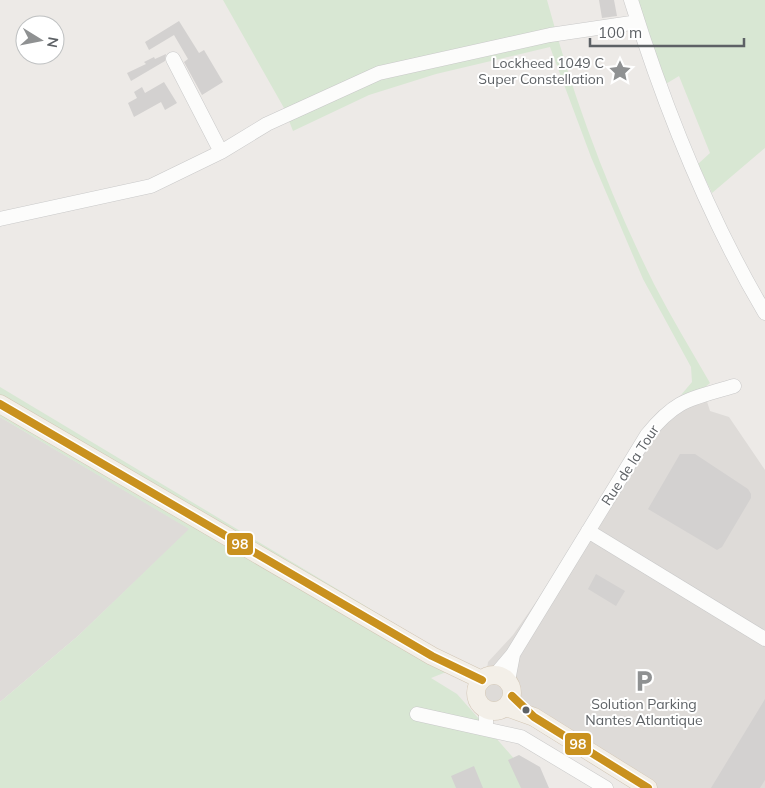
<svg xmlns="http://www.w3.org/2000/svg" width="765" height="788" viewBox="0 0 765 788" font-family="Mulish,sans-serif">
  <style>
    .industrial { fill: #dedbd8 }
    .green { fill: #d8e7d3 }
    .building { fill: #d3d1d0 }
    .lines { fill: none; stroke-linecap: round; stroke-linejoin: round }
    .minor-casing { stroke: #c9c9c9; stroke-width: 15 }
    .major-casing { stroke: #d3c7b6; stroke-width: 19 }
    .minor { stroke: #fcfcfb; stroke-width: 14 }
    .major { stroke: #f3efe8; stroke-width: 18 }
    .bus-1-casing { stroke: #fff; stroke-width: 11 }
    .bus-1 { stroke: #c9911e; stroke-width: 8 }
    .bus-dot { fill: #5d6165; stroke: #fff; stroke-width: 2 }
    .labels { text-anchor: middle; stroke-width: 4; stroke-linejoin: round; paint-order: stroke }
    .poi-label { font-size: 14px; fill: #5d6165; stroke: #fff; text-anchor: end }
    .street-label { font-size: 14px; fill: #5d6165; stroke: #fff }
    .line-badge { stroke: #fff; stroke-width: 2 }
    .badge-label { font-size: 14px; text-anchor: middle; font-weight: bold; fill: #fff }
  </style>
  <rect width="100%" height="100%" fill="#edeae7"/>
  <path class="industrial" d="M703 389 710 411 729 417 765 470V788H630L483 696 488 662 513 635 536 602 648 423 659 411 681 395Z
    M0 417 190 529 78 636 0 702Z"/>
  <path class="green" d="M223 0H547C573 97 609 194 654 284 671 317 691 350 710 383L703 389 681 395 692 382 691 367 643 279 591 157 550 47 436 74 369 95 293 131 284 108Z
    M636 0H765V148L712 193 698 164 710 153 679 76 664 85Z
    M0 387 464 665 431 678 457 694 540 788H0V702L78 636 189 529 0 417Z"/>
  <path class="building" d="M599 0H614L617 16 602 18Z
    M179 21 199 53 204 50 223 82 202 95 184 62 188 59 174 35 149 50 145 42Z
    M166 54 165 61 131 81 127 73 146 64 144 62 154 57 155 59Z
    M164 82 177 103 165 110 161 102 134 117 128 103 137 98 134 92 142 87 145 93Z
    M680 454H695L748 489 751 494V498L722 547 717 550 648 509Z
    M596 574 625 591 616 606 588 589Z
    M765 699V780L760 788H711Z
    M519 755 540 767 549 788H521L508 760Z
    M474 766 483 788H456L451 776Z"/>
  <g class="lines">
    <defs>
      <path id="minor" d="M631 0C665 109 707 215 765 313
        M173 59 221 152
        M0 219 151 186 221 152 267 124 379 73 550 35 638 22
        M588 531 765 639
        M496 674 513 654 647 435C677 398 691 399 734 386
        M508 681 513 655
        M486 709V729
        M417 714 521 737 606 788"/>
      <path id="major" d="M0 404 432 656 482 680
        M476 693a18 18 0 1 1 36 0a18 18 0 1 1-36 0Z
        M506 707 534 717 648 788"/>
    </defs>
    <use href="#minor" class="minor-casing"/>
    <use href="#major" class="major-casing"/>
    <use href="#minor" class="minor"/>
    <use href="#major" class="major"/>
    <defs>
      <path id="bus-1" d="M0 404 432 656 482 680
        M512 696 534 717 648 788"/>
    </defs>
    <use href="#bus-1" class="bus-1-casing"/>
    <use href="#bus-1" class="bus-1"/>
  </g>
  <defs>
    <symbol id="sight-bare" viewBox="-9 -9 18 18"><path d="M0-6L1.8-2.2L6-1.7L2.9 1.2L3.7 5.4L0 3.3L-3.7 5.4L-2.9 1.2L-6-1.7L-1.8-2.2Z" fill="#8f9192" stroke="#fff" stroke-width="2.5" paint-order="stroke"/></symbol>
    <symbol id="parking-bare" viewBox="-9 -9 18 18"><path d="M-3.5-5.5H1a3.5 3.5 0 0 1 0 7H-1V5.5H-3.5ZM-1-3.4V-.6H.8a1.4 1.4 0 0 0 0-2.8Z" fill="#8f9192" stroke="#fff" stroke-width="2.5" paint-order="stroke"/></symbol>
  </defs>
  <g fill-rule="evenodd">
    <use href="#sight-bare" x="604" y="55" width="32" height="32"/>
    <use href="#parking-bare" x="628" y="665" width="32" height="32"/>
  </g>
  <circle class="bus-dot" cx="526" cy="710" r="4.5"/>
  <g class="labels">
    <g class="poi-label">
      <text x="604" y="68">Lockheed 1049 C<tspan x="604" dy="16">Super Constellation</tspan></text>
      <text x="644" y="709" text-anchor="middle">Solution Parking<tspan x="644" dy="16">Nantes Atlantique</tspan></text>
    </g>
    <g class="street-label">
      <text transform="translate(630 465) rotate(-57)" y="5">Rue de la Tour</text>
    </g>
  </g>
  <g class="line-badge">
    <rect x="226" y="532" width="28" height="24" rx="5" fill="#c9911e"/>
    <rect x="564" y="732" width="28" height="24" rx="5" fill="#c9911e"/>
  </g>
  <g class="badge-label">
    <text x="240" y="549">98</text>
    <text x="578" y="749">98</text>
  </g>
  <g transform="translate(40 40) rotate(100)"><circle r="24" fill="#ffffff" stroke="#bec0c1"/>
  <path d="M0-4L9 19L0 12L-9 19Z" fill="#8f9192"/>
  <text y="-8" font-size="14" font-weight="bold" text-anchor="middle" fill="#5d6165">N</text>
  </g>
  <path d="M590 38v8h154v-8" fill="none" stroke="#5d6165" stroke-width="2.5"/>
  <text x="598" y="38" font-size="15" fill="#5d6165" stroke="#ffffff" stroke-width="4" paint-order="stroke">100 m</text>
</svg>
